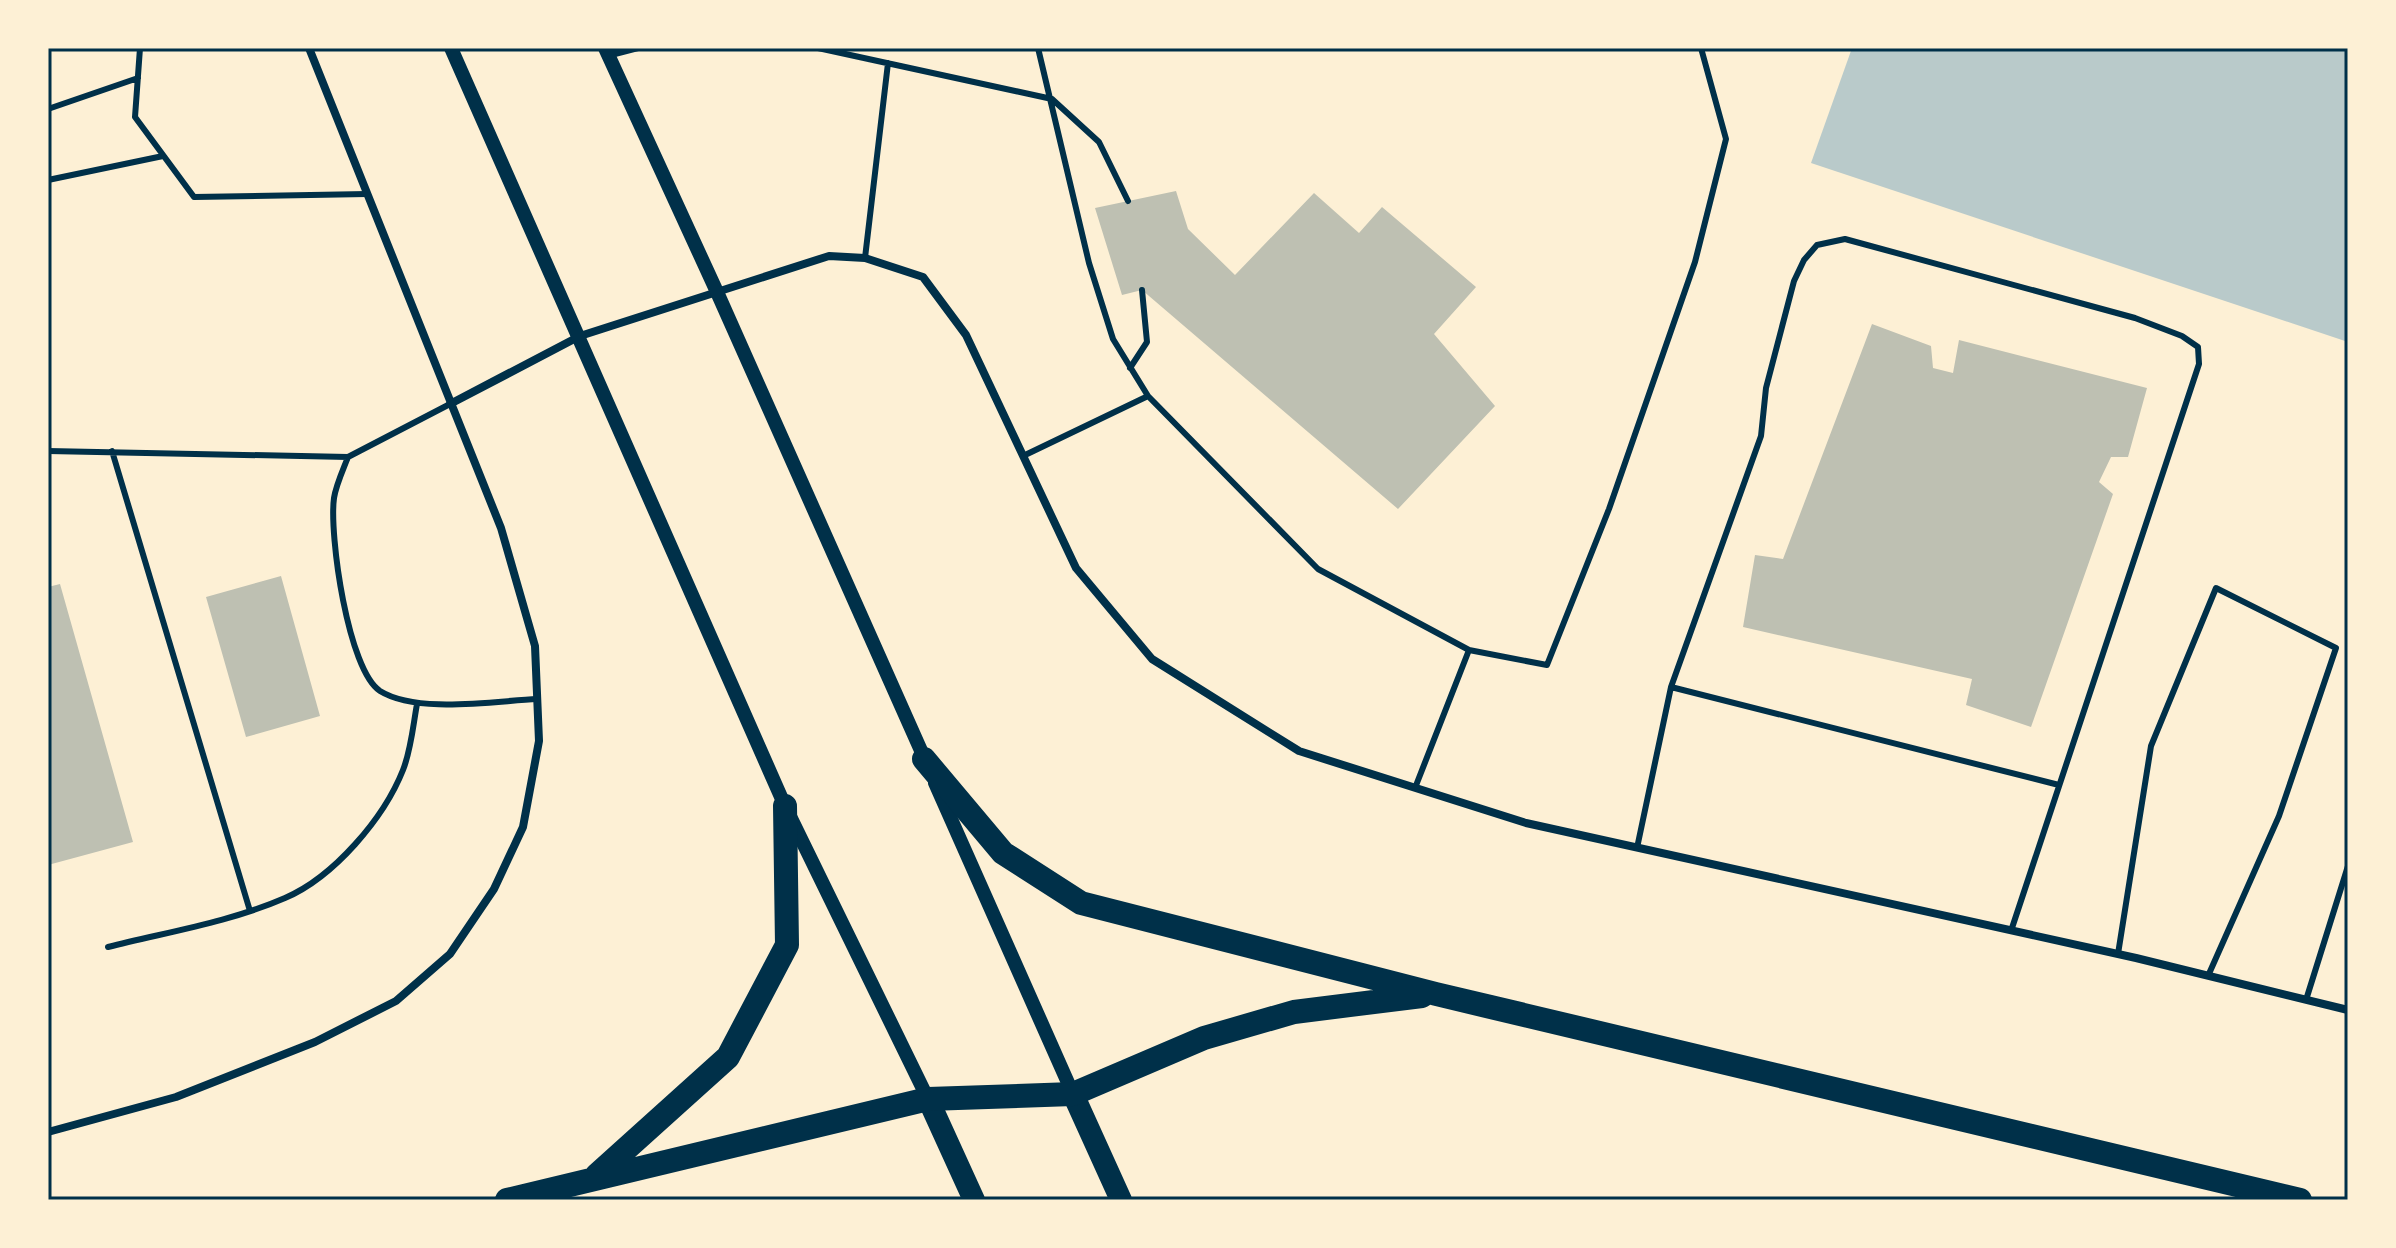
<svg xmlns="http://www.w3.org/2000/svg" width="2396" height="1248" viewBox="0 0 2396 1248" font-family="'Varela Round',sans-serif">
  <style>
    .green { fill: #b9caca }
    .building { fill: #bec0b2 }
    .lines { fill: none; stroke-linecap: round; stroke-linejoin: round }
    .service { stroke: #003049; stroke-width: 6 }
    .minor { stroke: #003049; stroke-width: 8 }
    .tertiary { stroke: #003049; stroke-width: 14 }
    .trunk { stroke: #003049; stroke-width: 22 }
    .motorway { stroke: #003049; stroke-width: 24 }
    .neatline { fill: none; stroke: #003049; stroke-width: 3 }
  </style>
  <rect width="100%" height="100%" fill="#fdf0d5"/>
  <path class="green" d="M1852 48H2348V342L1811 163Z"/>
  <path class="building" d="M1176 191 1188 229 1235 275 1314 193 1359 233 1382 207 1476 287 1434 334 1495 406 1398 509 1142 290 1122 295 1095 208Z
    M1872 324 1931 346 1933 368 1953 373 1959 340 2147 388 2128 457H2111L2099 482 2113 494 2031 727 1966 705 1972 679 1743 627 1755 555 1783 559Z
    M281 576 320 716 246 737 206 597Z
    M60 584 133 842 48 865V587Z"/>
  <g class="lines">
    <path class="service" d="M140 48 135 117 194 197 367 194
      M818 48 1052 99 1099 142 1128 201
      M1038 48 1089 263 1113 339 1148 396
      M611 55 638 48
      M48 109 138 78
      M48 180 163 156
      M865 258 888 63
      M1130 368 1147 342 1142 290
      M450 404 348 457C343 470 336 485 334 498 329 535 348 670 380 691 417 714 494 701 537 699
      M48 451 348 457
      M112 451 250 911
      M1023 456 1148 396 1318 569 1469 650 1415 788
      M1469 650 1547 665 1609 509 1695 262 1726 139 1701 48
      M1671 687 2059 785
      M1637 848 1671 687 1761 436 1766 388 1794 281 1804 260 1817 245 1845 239 2135 318 2182 336 2198 347 2199 364 2011 931
      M108 947C167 932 230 922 285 898 334 877 384 818 403 770 411 750 413 726 417 704
      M2118 954 2151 746 2216 588 2336 648 2279 816 2208 976
      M2306 1000 2348 866"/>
    <path class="minor" d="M450 404 580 336 829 256 865 258 923 277 966 335 1076 568 1152 659 1299 751 1526 823 2136 958 2348 1010
      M48 1132 176 1097 315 1042 396 1001 450 954 494 889 523 827 539 741 535 646 501 528 309 48"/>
    <path class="tertiary" d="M451 48 785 806 928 1099
      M605 48 717 292 927 764
      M935 783 1073 1094"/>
    <path class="trunk" d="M1073 1094 1121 1200
      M928 1099 974 1200"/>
    <path class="motorway" d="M924 759 1003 853 1081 903 1436 994 2300 1200
      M597 1175 728 1057 787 945 785 806
      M507 1200 928 1099 1073 1094 1204 1038 1294 1012 1422 996"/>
  </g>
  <rect width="2396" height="1248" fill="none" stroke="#fdf0d5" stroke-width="100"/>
  <rect x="50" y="50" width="2296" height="1148" class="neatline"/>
</svg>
